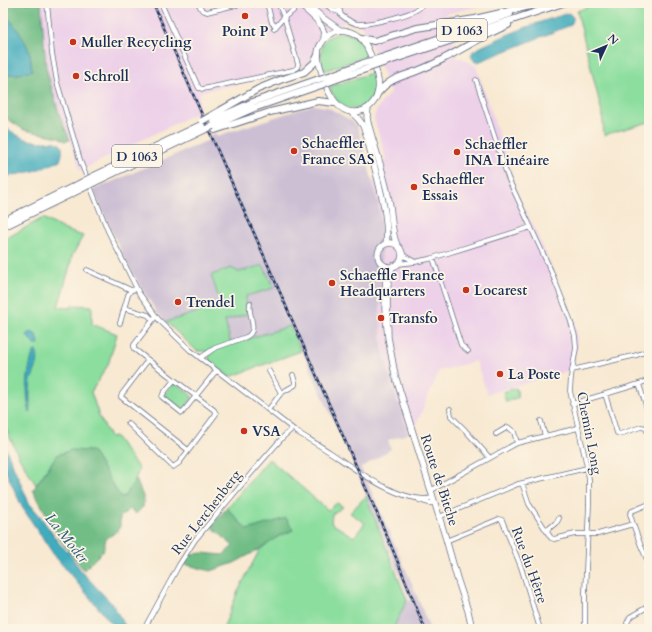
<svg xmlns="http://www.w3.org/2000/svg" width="652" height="632" viewBox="0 0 652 632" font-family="Cardo,serif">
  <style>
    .built { fill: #edd1e9 }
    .industrial { fill: #ccbfd4 }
    .green { fill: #8cde9f; stroke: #54867e }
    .forest { fill: #71bd86; stroke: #467672 }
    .water { fill: #3facbd; stroke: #2d6e8e }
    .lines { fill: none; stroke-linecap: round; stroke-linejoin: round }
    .minor-casing { stroke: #687087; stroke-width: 5.5 }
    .major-casing { stroke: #687087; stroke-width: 7 }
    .highway-casing { stroke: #687087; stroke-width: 8 }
    .minor { stroke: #fff; stroke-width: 4 }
    .major { stroke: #fff; stroke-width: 5.5 }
    .highway { stroke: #fff; stroke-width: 6 }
    .rail-casing { stroke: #1b2f5e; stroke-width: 2.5 }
    .rail { stroke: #fcf5e5; stroke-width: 1; stroke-dasharray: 3; stroke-linecap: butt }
    .highway-bridge-casing { stroke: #687087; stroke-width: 8; stroke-linecap: butt }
    .highway-bridge { stroke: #fff; stroke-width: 6 }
    .poi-dot { fill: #c8321e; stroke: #fcf5e5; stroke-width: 1.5 }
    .labels { text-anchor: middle; stroke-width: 3.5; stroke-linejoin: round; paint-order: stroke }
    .shield { fill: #fcf5e5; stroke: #5e6a86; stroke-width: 1 }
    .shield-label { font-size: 13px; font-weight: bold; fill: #1b2f5e }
    .poi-label { font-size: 14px; font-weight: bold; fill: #1b2f5e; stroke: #fcf5e5; text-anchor: start }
    .street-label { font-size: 14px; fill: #1b2f5e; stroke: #fcf5e5 }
    .water-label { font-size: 15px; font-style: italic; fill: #285b7f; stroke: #fcf5e5 }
  </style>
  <rect width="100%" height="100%" fill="#fcf5e5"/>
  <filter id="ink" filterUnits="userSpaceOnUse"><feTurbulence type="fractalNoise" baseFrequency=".025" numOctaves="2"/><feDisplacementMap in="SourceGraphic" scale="8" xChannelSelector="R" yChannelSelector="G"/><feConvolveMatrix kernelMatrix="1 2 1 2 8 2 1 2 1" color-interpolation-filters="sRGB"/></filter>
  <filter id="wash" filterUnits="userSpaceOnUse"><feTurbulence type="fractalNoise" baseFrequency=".012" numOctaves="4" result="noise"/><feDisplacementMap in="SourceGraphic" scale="16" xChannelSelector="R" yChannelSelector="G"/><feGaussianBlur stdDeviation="0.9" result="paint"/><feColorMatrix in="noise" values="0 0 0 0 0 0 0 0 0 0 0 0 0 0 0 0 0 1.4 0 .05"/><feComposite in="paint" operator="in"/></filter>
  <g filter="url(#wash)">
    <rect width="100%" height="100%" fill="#f8e9d2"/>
    <path class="built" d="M41 3H479L480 6 445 14 458 58H462L476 66 521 202 534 227 552 268 575 325 577 332V348L571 370 487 394 476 361 439 371 413 432 408 434 399 403H397L382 348 381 323 378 315 380 314 382 235 378 202 373 182 386 159 374 118 376 111 382 102 391 92 363 27 346 22 321 34 311 63 295 71 200 92 198 112 80 171 70 140 60 117 46 68Z"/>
    <path class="industrial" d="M313 105 327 107 352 121 356 125 359 131 378 202 382 235 380 314 378 315 381 323 382 348 397 402 399 403 408 434 388 440 391 449 361 468 413 586 430 629H393L407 600 411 601 354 466 291 326 231 344 224 321 239 272 211 275 221 305 166 322 156 311 127 264 93 190 209 140V136L215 133 217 136Z"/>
    <path class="green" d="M598 3H649V122L604 135 602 113 577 11Z
      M339 33C357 32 362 42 368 56L324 71C321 61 318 47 327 38 330 36 335 34 339 33Z
      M374 72C377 88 377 107 356 109 351 109 346 109 342 105 336 101 333 94 329 87Z
      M43 218 65 230 83 236 72 256 70 266 58 307 72 308V305L92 306V324L117 334 108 365 91 392 99 416 110 437 115 436 139 469C136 479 130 493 121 498L57 455 36 485 19 457 3 423V240Z
      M263 265 274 288 246 296 247 314 225 321 231 344 290 326 301 351 230 377 209 361V355L205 351H197L166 322 221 305 211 275 231 268 239 272Z
      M176 383 192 396V399L183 410H181L165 398 164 395 173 384Z
      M516 388 519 397 506 402 503 392Z
      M269 459 328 510 337 503 343 507 332 514 331 523 354 537 365 523 350 513 366 496 407 600 393 629H223L238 591 260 549 279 536 293 530H247L227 508Z"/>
    <path class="forest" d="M3 3H41L46 68 60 117 70 140 65 141 59 137 24 130 3 116V74L4 75 18 74 32 70 30 54 25 43 15 27 3 13Z
      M71 450 92 451 121 498 125 496 136 479 144 499 143 507 136 514 130 509 120 517V529L106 539 103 551 84 570 61 541 33 490 57 455Z
      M227 508 247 530 286 518 293 530 279 536 260 549 234 563 211 571 184 564 189 555 202 553 223 555 233 546 211 526Z"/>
    <path class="water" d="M3 13C12 20 28 43 30 55 31 60 31 65 32 71L18 74 4 75 3 74Z
      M569 13 573 17V20L571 25 478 62H475L471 56 473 51C504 35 535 23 569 13Z
      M3 125C13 133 22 139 34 141 47 144 70 134 60 161L34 171 9 176 3 161Z
      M31 332C38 335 38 336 39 344L37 345H34L27 335 28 333Z
      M35 351H36C41 362 34 371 31 381 29 391 30 403 30 413 25 393 27 373 33 353Z
      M3 442 29 503 40 516 59 543 68 552 82 572 113 605 127 629H116L54 555 22 507 3 465Z"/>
  </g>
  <g filter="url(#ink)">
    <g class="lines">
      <defs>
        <path id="minor" d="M47 3 52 53 57 82 81 163 108 231 140 295
          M161 3 197 84 199 88 203 89 293 70 297 68 298 64 284 17 278 3
          M198 3 202 10 207 12 244 3
          M267 3 272 23 276 26
          M324 3 333 10 339 12
          M338 3 341 15C346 19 352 23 358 24 369 25 417 14 421 6L420 3
          M274 29 284 17 293 11 295 3
          M476 80 508 178 551 271 570 319 575 336 576 348 571 377 570 391 586 462 589 479V505L585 592V629
          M433 258 461 345 468 351
          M415 262 429 259 531 227
          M398 264 415 262 406 257 402 253
          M87 270 131 290 137 289
          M139 293 159 320 190 350 297 432C308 439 319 445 331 453 355 469 402 505 432 498
          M124 308 148 315 153 320
          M120 323 128 295 131 290
          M200 358 215 348 246 337C260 330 247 315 250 303
          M148 360 122 394 121 397 188 450
          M572 370 637 355 649 350
          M269 371 281 393
          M174 380 163 394 162 397 182 413 216 371
          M639 384 649 415
          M605 394 617 433 620 434 641 427 646 428
          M572 404 639 384 649 380
          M450 409 451 416 465 430 490 458
          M268 410 281 393 295 385V382L293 375
          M541 421 545 436
          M128 423 173 467 179 463 216 414 214 410 134 349V345L156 316
          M649 424 646 428 649 437
          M496 434 508 427 514 432 517 443
          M522 483 529 504 551 538 554 539 575 534H598L633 524 630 514 632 511 649 504
          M430 491 517 443 545 436 578 428
          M419 500 429 503H434
          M439 517 518 484 587 468
          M633 524 641 546 649 564
          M547 530 557 522 559 518
          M446 541 499 519 502 520 521 567 540 629
          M144 629 179 565 195 540 254 470 283 437 292 429
          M631 629 627 623 630 617 649 606"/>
        <path id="major" d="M298 3C308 13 326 23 324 39
          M306 3 323 18 340 30
          M340 30C348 30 354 32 360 37 369 46 381 79 378 91 377 99 371 107 364 110 339 120 327 92 322 73 319 63 315 53 321 44 325 36 333 32 340 30Z
          M368 108 367 117 368 123C375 148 384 174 389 200 392 213 391 233 397 245
          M351 112C356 116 360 120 363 126 367 134 368 144 371 153 377 177 390 219 386 244
          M378 255a12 12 0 1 1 24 0a12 12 0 1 1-24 0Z
          M383 265 386 274 385 309 388 337C388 320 384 280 393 266
          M388 337 395 375 446 539 457 578 468 611 472 629"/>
        <path id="highway" d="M361 38 374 41 417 28 475 19 543 3
          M381 58 510 14
          M383 63 563 3
          M332 75 364 63
          M334 80 366 69
          M378 93C390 78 401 77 417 71 427 67 436 63 445 58 466 47 486 34 508 25
          M209 117 258 89 280 80 304 72 314 63 318 55
          M211 121 253 102 319 79
          M213 126 254 108 321 85
          M215 130 270 112 318 101 335 103
          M92 177 203 124
          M95 182 206 129
          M3 221 79 184
          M3 227 81 189"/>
      </defs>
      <use href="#minor" class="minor-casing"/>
      <use href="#major" class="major-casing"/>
      <use href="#highway" class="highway-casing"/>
      <use href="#minor" class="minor"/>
      <use href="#major" class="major"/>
      <use href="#highway" class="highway"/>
      <defs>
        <path id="rail" d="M153 3 390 543 425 629"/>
      </defs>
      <use href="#rail" class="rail-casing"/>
      <use href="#rail" class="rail"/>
      <defs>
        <path id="highway-bridge" d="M364 63 381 58
          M366 69 383 63
          M319 79 332 75
          M321 85 334 80
          M202 121 209 117
          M206 129 213 126
          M79 184 92 177
          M81 189 95 182"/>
      </defs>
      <use href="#highway-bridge" class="highway-bridge-casing"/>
      <use href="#highway-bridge" class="highway-bridge"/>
    </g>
  </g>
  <g class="poi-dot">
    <circle cx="245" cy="16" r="4"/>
    <circle cx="73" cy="42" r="4"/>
    <circle cx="76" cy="76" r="4"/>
    <circle cx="294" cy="151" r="4"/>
    <circle cx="457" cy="152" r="4"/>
    <circle cx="414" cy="187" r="4"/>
    <circle cx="332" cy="283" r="4"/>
    <circle cx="466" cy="290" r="4"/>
    <circle cx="178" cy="302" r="4"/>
    <circle cx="381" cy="318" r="4"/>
    <circle cx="500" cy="374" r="4"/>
    <circle cx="244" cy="431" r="4"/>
  </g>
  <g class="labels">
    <g class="shield">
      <rect x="437" y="19" width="50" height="22" rx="3"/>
      <rect x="112" y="145" width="50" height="22" rx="3"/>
    </g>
    <g class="shield-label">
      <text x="462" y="35">D 1063</text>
      <text x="137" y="161">D 1063</text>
    </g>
    <g class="poi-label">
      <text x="245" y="36" text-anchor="middle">Point P</text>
      <text x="81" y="47">Muller Recycling</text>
      <text x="84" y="81">Schroll</text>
      <text x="302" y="148">Schaeffler<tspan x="302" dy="16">France SAS</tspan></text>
      <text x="465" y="149">Schaeffler<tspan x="465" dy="16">INA Linéaire</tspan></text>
      <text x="422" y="184">Schaeffler<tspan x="422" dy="16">Essais</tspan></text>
      <text x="340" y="280">Schaeffle France<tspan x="340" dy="16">Headquarters</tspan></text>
      <text x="474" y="295">Locarest</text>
      <text x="186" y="307">Trendel</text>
      <text x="389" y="323">Transfo</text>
      <text x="508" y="379">La Poste</text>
      <text x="252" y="436">VSA</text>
    </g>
    <g class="street-label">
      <text transform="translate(590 433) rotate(79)" y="5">Chemin Long</text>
      <text transform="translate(440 480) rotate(72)" y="5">Route de Bitche</text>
      <text transform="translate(206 512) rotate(-52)" y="5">Rue Lerchenberg</text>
      <text transform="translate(530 565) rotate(70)" y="5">Rue du Hêtre</text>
    </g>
    <g class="water-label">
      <text transform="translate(67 538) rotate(51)" y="5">La Moder</text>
    </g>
  </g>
  <rect width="652" height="632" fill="none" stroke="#fcf5e5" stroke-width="16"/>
  <g transform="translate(606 46) rotate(46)" stroke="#fcf5e5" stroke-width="3" paint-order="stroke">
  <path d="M0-3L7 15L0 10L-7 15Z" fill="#1b2f5e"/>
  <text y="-6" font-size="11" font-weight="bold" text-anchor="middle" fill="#1b2f5e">N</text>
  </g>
</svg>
